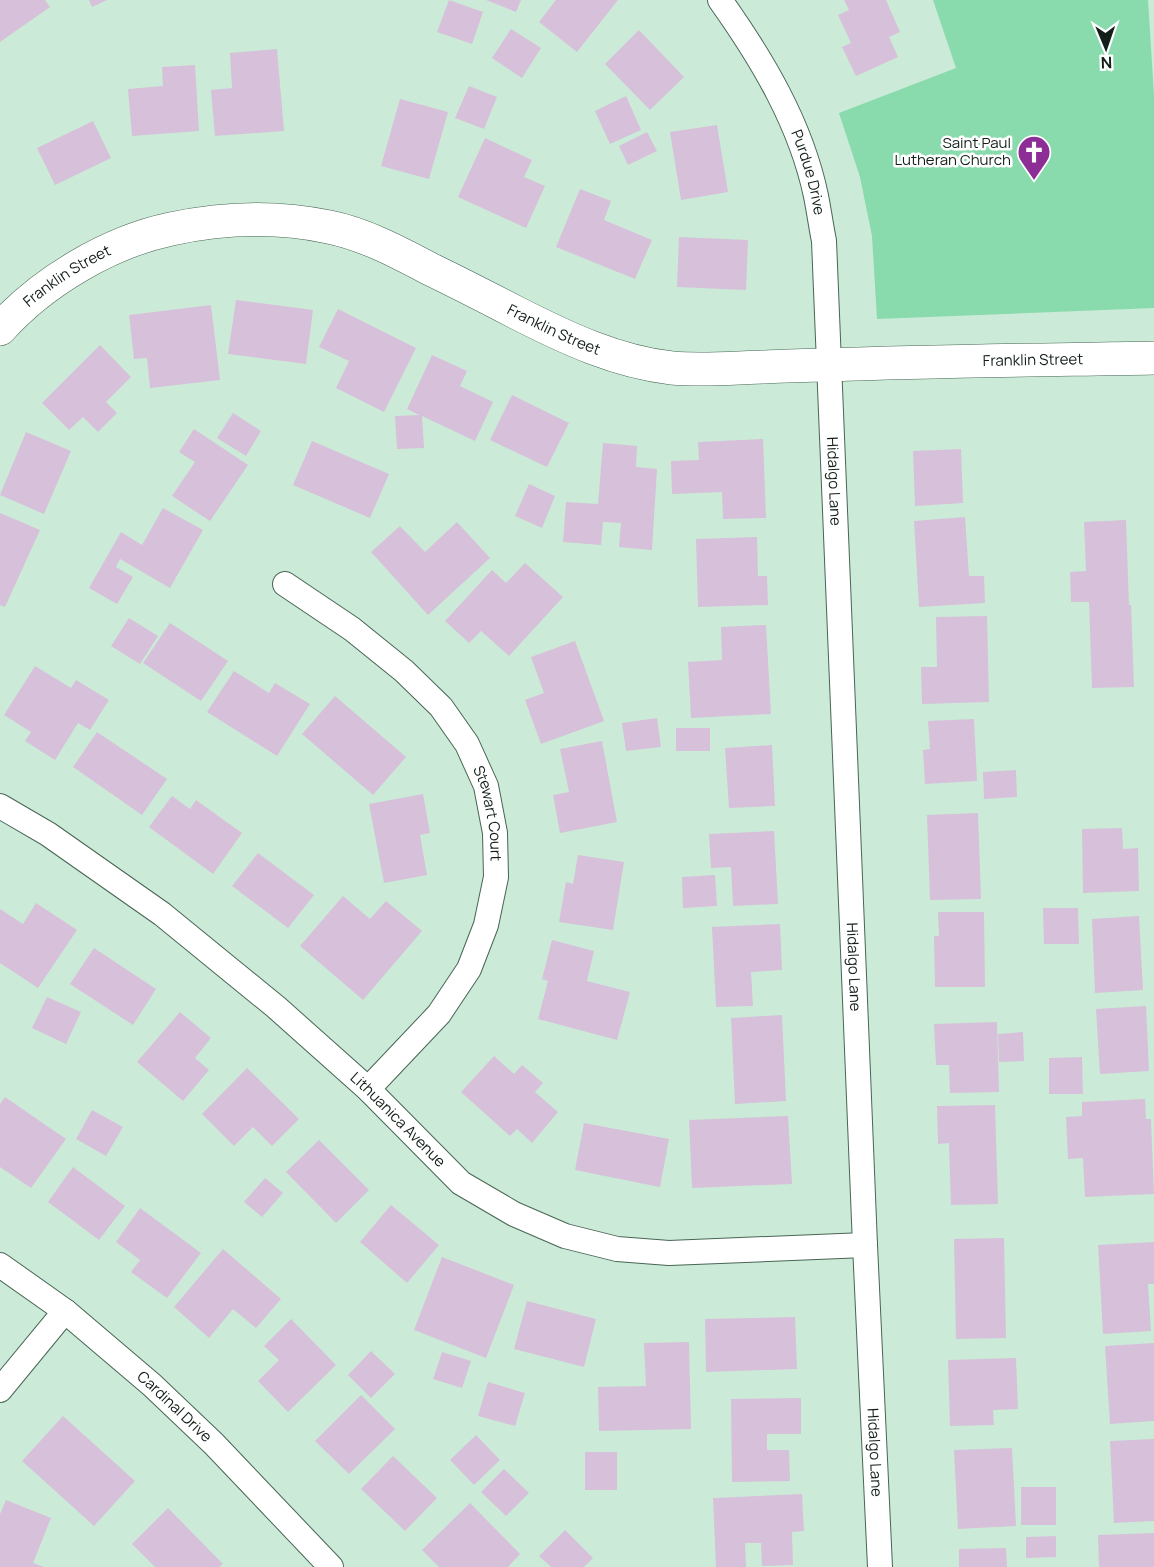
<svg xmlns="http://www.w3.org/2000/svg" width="1154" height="1567" viewBox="0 0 1154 1567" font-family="Manrope,sans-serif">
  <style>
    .green { fill: #89daac }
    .building { fill: #d7c0d9 }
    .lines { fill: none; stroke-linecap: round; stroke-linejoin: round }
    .street-casing { stroke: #486554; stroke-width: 26 }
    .secondary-casing { stroke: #486554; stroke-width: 34 }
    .street { stroke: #fff; stroke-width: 24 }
    .secondary { stroke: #fff; stroke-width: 33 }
    .labels { text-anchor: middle; stroke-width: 5; stroke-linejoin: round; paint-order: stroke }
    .poi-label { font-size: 15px; fill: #121e17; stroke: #fff; text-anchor: end }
    .street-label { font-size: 15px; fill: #121e17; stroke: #fff }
  </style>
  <rect width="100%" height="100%" fill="#cbebd8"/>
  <path class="green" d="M933 0H1148L1154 95V308L877 319 872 236 860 177 839 113 956 68Z"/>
  <path class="building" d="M0 0H45L50 7 0 42Z
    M89 0H107L92 7Z
    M449 0 483 12 472 44 437 32Z
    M486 0H521L516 12Z
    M556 0H618L577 52 539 22Z
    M844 0H886L900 32 889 37 898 57 856 76 842 47 851 43 838 15 849 10Z
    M511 29 541 48 522 78 492 58Z
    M639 30 684 77 650 110 605 64Z
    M277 49 284 131 215 136 211 90 232 88 230 53Z
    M195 65 199 131 132 136 128 89 163 86 162 67Z
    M469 86 497 97 484 129 455 118Z
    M626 96 641 130 610 144 595 111Z
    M400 99 448 112 429 179 381 166Z
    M93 121 111 158 55 185 37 148Z
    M717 125 728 192 681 200 670 132Z
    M647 132 657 151 628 165 619 146Z
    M485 138 532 160 524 177 545 186 526 228 458 197Z
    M580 189 611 201 604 220 652 240 635 279 556 247Z
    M679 237 748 240 746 290 677 287Z
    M236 300 313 310 306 364 228 354Z
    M211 305 220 380 150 388 147 358 134 359 129 315Z
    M338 309 416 348 384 412 336 388 349 361 319 347Z
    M100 345 131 377 106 402 117 413 98 432 83 417 69 430 42 403Z
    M432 355 467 371 460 386 493 402 475 441 422 416 424 448 397 449 395 416 419 415 407 409Z
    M512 395 569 423 547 467 490 440Z
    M233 413 261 431 246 456 217 438Z
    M194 429 248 465 210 521 172 496 195 462 179 452Z
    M26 432 71 451 44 514 0 495Z
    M763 439 766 518 723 519 722 492 672 494 671 461 699 460 698 442Z
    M312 441 389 474 370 518 293 485Z
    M603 443 637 446 636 467 657 469 652 550 619 547 621 523 603 522 601 545 563 542 566 502 598 504Z
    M961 449 963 503 915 506 913 451Z
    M529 484 555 496 542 528 515 516Z
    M163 508 203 530 170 588 120 559 116 567 133 577 117 604 89 588 121 532 142 545Z
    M0 513 40 530 5 607 0 605Z
    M965 517 969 576H984L985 603 919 607 914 521Z
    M1126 520 1129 605H1131L1134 687 1092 688 1089 602H1071L1070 572 1086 571 1084 522Z
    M457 522 490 558 428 615 371 552 400 526 425 552Z
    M757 537 758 576H767L768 605 698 607 696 539Z
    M525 563 563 597 509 656 481 631 469 643 445 621 492 570 506 583Z
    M987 616 989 702 922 704 921 667H937L936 617Z
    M129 618 158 636 140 664 111 646Z
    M170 623 228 661 201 701 143 663Z
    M766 625 771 714 691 718 688 662 722 660 721 627Z
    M575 641 604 721 541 744 525 700 544 693 531 657Z
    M35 666 71 688 76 680 109 700 90 730 78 723 55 760 25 741 31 732 4 715Z
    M234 671 269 693 275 683 310 704 277 756 207 712Z
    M335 696 406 757 373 795 302 734Z
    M657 718 661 747 626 751 622 723Z
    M974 719 977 781 925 784 923 750 930 749 928 721Z
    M676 728H710V751H676Z
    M97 732 167 779 142 815 73 767Z
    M602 741 617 822 560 833 553 795 569 792 560 749Z
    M772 745 775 806 729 808 725 748Z
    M1016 770 1017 797 984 799 983 772Z
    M423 794 430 833 420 835 427 875 384 883 369 804Z
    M172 796 190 809 196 800 242 833 213 874 149 827Z
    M978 813 981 899 930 900 927 815Z
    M1122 828 1123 849 1138 848 1139 891 1083 893 1082 829Z
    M774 831 778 904 733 906 731 867 711 868 709 834Z
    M258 853 314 895 288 928 232 886Z
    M578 855 624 862 613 930 559 922 566 882 573 884Z
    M715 875 717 906 683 908 682 877Z
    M343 896 370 919 386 901 422 931 363 1000 300 946Z
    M36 903 77 930 38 988 0 963V909L23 924Z
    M1043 908H1078L1079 944H1044Z
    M938 912H984L985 987H935L934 936H939Z
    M1139 916 1143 990 1095 993 1092 919Z
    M780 924 782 970 751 972 753 1006 716 1007 712 927Z
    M552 940 594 951 587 981 630 992 617 1040 538 1019 548 981 542 979Z
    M94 948 156 989 133 1025 70 984Z
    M47 997 81 1012 66 1044 32 1028Z
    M1146 1006 1149 1071 1100 1074 1096 1009Z
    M180 1012 211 1038 195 1058 209 1070 183 1101 137 1062Z
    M782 1015 786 1101 735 1104 731 1018Z
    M997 1022 999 1092 950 1093 949 1065H936L934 1024Z
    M1023 1032 1024 1061 999 1062 998 1034Z
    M494 1056 514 1074 522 1065 543 1083 535 1092 558 1112 532 1143 517 1129 510 1136 461 1092Z
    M1082 1057 1083 1094H1049V1058Z
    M247 1068 299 1119 272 1146 253 1127 234 1146 202 1114Z
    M5 1097 66 1139 31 1188 0 1167V1104Z
    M1145 1099 1146 1119H1151L1154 1194 1085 1197 1083 1158 1068 1159 1066 1117 1082 1116V1102Z
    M995 1105 998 1204 951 1205 949 1143 938 1144 937 1106Z
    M92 1110 123 1127 106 1156 76 1139Z
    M788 1116 792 1184 692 1188 689 1120Z
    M584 1123 669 1139 660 1187 575 1170Z
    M319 1140 369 1190 336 1223 286 1172Z
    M73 1167 125 1206 99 1240 48 1202Z
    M265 1178 283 1193 262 1217 244 1202Z
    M391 1205 439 1245 407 1283 360 1242Z
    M140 1208 201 1253 167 1298 131 1272 140 1260 116 1242Z
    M1004 1238 1006 1338 956 1339 954 1239Z
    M1154 1242V1284H1148L1151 1331 1103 1334 1098 1245Z
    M223 1249 281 1299 256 1328 233 1309 209 1338 174 1307Z
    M442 1257 514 1285 486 1358 414 1330Z
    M527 1301 596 1319 584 1367 514 1349Z
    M795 1317 797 1369 706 1372 705 1319Z
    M291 1319 336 1365 288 1412 258 1381 279 1360 264 1346Z
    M689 1342 691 1429 599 1431 598 1387 646 1386 644 1343Z
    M1154 1343V1421L1110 1424 1105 1346Z
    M371 1351 395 1374 371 1398 348 1375Z
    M442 1352 471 1361 462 1388 433 1379Z
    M1016 1358 1018 1409 993 1410 994 1425 950 1426 948 1360Z
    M488 1382 525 1393 515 1426 478 1416Z
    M361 1395 395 1429 349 1474 315 1441Z
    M801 1398V1434H767V1450H789L790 1481 732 1482 731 1399Z
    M63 1416 135 1481 94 1526 22 1461Z
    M476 1435 500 1460 474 1485 450 1460Z
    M1154 1439V1521L1114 1523 1110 1441Z
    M1012 1448 1016 1526 958 1529 954 1450Z
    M585 1452H617V1490H585Z
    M393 1456 437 1498 405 1531 361 1489Z
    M504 1469 529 1493 506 1516 481 1492Z
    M1021 1487H1056V1525H1021Z
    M802 1494 804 1531 792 1532 793 1565 762 1566 761 1543H745L746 1567H716L713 1498Z
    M6 1500 51 1518 33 1563 44 1567H0V1514Z
    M470 1503 520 1554 508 1567H439L422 1550Z
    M168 1508 223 1564 219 1567H155L132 1544Z
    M565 1530 593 1558 584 1567H551L539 1556Z
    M1154 1533V1567H1099L1098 1535Z
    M1056 1536V1557L1026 1558V1537Z
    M1006 1548 1007 1567H959V1549Z"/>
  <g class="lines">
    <defs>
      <g id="street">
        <path id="s1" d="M720 0C762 59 801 124 816 196 819 211 821 226 824 241L865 1245 880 1567"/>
        <path id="s2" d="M285 584 352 629 404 671 441 707 467 744 486 786 495 833 496 877 486 925 469 969 439 1014 368 1089"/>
        <path id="s3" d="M0 806 48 834 162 914 276 1007 368 1089 461 1183 514 1214 565 1236 617 1249 669 1253 865 1245"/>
        <path id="s4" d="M0 1265 65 1311 152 1385 214 1444 331 1567"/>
        <path d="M0 1390 65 1311"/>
      </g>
      <g id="secondary">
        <path id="s5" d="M0 329C42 282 109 242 171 229 222 218 277 216 329 227 364 234 398 252 430 269 459 283 488 298 517 313 566 338 617 362 672 368 694 370 717 369 739 368 769 367 800 365 830 365 938 361 1046 360 1154 358"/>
      </g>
    </defs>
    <use href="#street" class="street-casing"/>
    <use href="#secondary" class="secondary-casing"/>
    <use href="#street" class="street"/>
    <use href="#secondary" class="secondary"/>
  </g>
  <defs>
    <symbol id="church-pin" viewBox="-11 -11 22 30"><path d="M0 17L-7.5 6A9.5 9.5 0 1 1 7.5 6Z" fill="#8d2e97" stroke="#fff"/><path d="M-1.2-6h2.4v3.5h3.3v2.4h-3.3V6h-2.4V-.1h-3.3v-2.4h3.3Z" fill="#fff"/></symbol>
  </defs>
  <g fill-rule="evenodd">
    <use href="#church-pin" x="1015" y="133" width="38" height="52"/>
  </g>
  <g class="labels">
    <g class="poi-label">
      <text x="1011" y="148">Saint Paul<tspan x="1011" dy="17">Lutheran Church</tspan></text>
    </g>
    <g class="street-label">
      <text dy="5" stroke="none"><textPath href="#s1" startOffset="195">Purdue Drive</textPath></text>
      <text dy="5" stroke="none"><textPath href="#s5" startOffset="86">Franklin Street</textPath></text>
      <text dy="5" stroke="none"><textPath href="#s5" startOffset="608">Franklin Street</textPath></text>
      <text dy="5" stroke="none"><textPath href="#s5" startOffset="1094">Franklin Street</textPath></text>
      <text dy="5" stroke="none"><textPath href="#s1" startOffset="506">Hidalgo Lane</textPath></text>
      <text dy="5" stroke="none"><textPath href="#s2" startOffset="318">Stewart Court</textPath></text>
      <text dy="5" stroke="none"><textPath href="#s1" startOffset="992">Hidalgo Lane</textPath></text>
      <text dy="5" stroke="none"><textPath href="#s3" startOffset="508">Lithuanica Avenue</textPath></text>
      <text dy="5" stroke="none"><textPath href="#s4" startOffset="225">Cardinal Drive</textPath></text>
      <text dy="5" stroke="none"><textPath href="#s1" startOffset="1478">Hidalgo Lane</textPath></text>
    </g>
  </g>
  <g transform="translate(1106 48) rotate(178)" stroke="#ffffff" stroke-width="4.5" paint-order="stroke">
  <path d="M0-4.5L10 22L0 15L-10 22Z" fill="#121e17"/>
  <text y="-9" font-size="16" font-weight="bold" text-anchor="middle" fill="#121e17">N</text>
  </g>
</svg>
